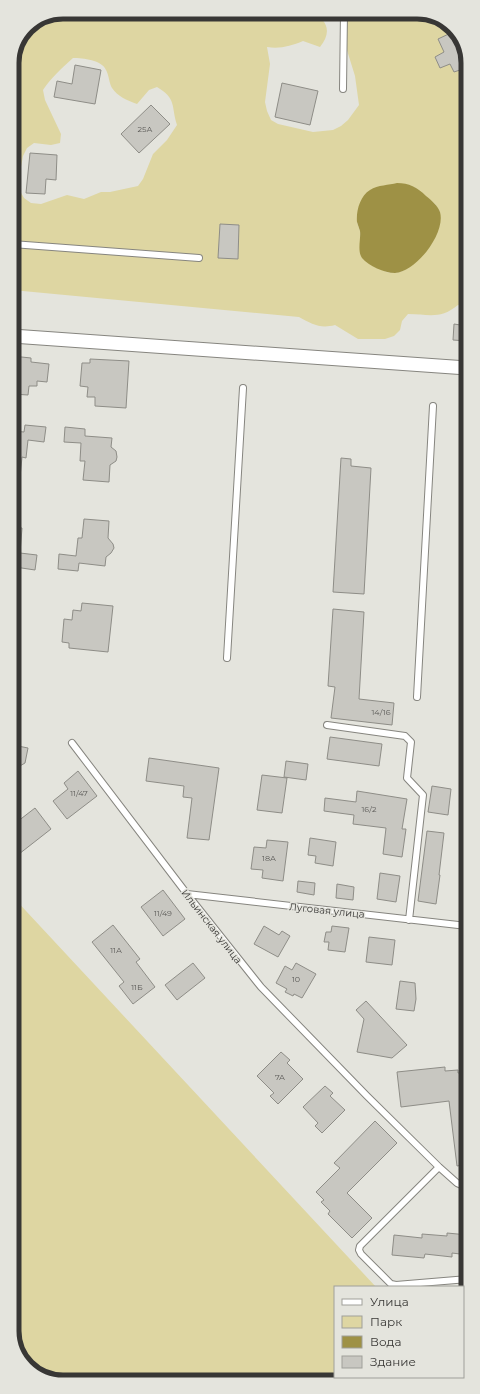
<svg xmlns="http://www.w3.org/2000/svg" width="480" height="1394" viewBox="0 0 480 1394" font-family="Montserrat,sans-serif">
  <style>
    .green { fill: #ded6a2; fill-rule: evenodd }
    .water { fill: #9e9145 }
    .building { fill: #c8c7c1; stroke: #8e8d87 }
    .lines { fill: none; stroke-linecap: round; stroke-linejoin: round }
    .service-casing { stroke: #86857f; stroke-width: 8 }
    .minor-casing { stroke: #86857f; stroke-width: 15 }
    .service { stroke: #fff; stroke-width: 6 }
    .minor { stroke: #fff; stroke-width: 13 }
    .labels { text-anchor: middle; stroke-width: 3; stroke-linejoin: round; paint-order: stroke }
    .number-label { font-size: 8px; fill: #5c5b58 }
    .street-label { font-size: 10px; fill: #383735; stroke: #e4e4dd }
    .rim { fill: none; stroke: #383735; stroke-width: 5 }
  </style>
  <rect width="100%" height="100%" fill="#e4e4dd"/>
  <path class="green" d="M63 12H284L301 15 311 12C328 20 332 32 320 47L303 41C291 46 280 49 267 47L270 64 265 102 267 111 271 120 278 124 313 132 333 130 341 126 348 120 359 105 355 76 346 47 347 12H420L450 25 466 50 467 306 458 305C440 320 428 314 408 314L402 321 400 330 394 336 385 339H358L335 325C320 329 312 324 299 317L12 290V60L27 27ZM73 58C83 58 102 60 106 70 109 75 109 83 112 88 117 96 128 101 137 104L149 90 157 87C177 99 171 106 177 125L167 140 153 154 143 179 138 186 110 192H101L84 199 67 195 41 204 31 203 24 198 20 191 18 183 23 156 27 148 34 143 51 145 60 143 61 134 45 100 43 90C51 78 62 68 73 58ZM414 187 435 204 440 212 403 271 395 273 386 272 360 249V231L357 222Z
    M13 897 376 1287H335V1377H371L341 1381H234L184 1375 145 1381 60 1382 32 1371 14 1344Z"/>
  <path class="water" d="M397 183C409 183 417 187 426 196 431 200 438 206 440 212 446 233 416 272 395 273 384 273 369 266 362 258 357 251 361 239 360 231 359 228 358 225 357 222 356 211 360 196 370 190 378 185 389 185 397 183Z"/>
  <path class="building" d="M455 31 466 50V68L454 72 450 64 440 68 435 57 444 52 438 39Z
    M75 65 101 70 95 104 54 97 57 81 72 84Z
    M282 83 318 91 310 125 275 117Z
    M151 105 170 124 139 153 121 134Z
    M30 153 57 155 56 180 46 179 45 194 26 193Z
    M220 224 239 225 238 259 218 258Z
    M454 324 467 326V341L453 340Z
    M12 356 31 358V362L49 364 47 382 37 381V386H29L28 395 13 394Z
    M90 359 129 361 126 408 95 406V397H87L88 387 80 386 82 363H90Z
    M25 425 46 427 44 442 28 440 26 458 22 457 19 487H13V431L24 432Z
    M65 427 85 429V436L112 438 111 447 116 451 117 457 116 461 110 465 109 482 83 480 85 461H80L81 443 64 442Z
    M341 458 351 459V466L371 468 364 594 333 592Z
    M84 519 109 521 108 538 113 544 114 548 111 553 106 557 105 566 79 563 78 571 58 569 59 554 76 556 78 538H82Z
    M13 527 22 528 20 553 37 555 35 570 15 567V563H13Z
    M82 603 113 606 108 652 69 648V643L62 642 64 619 72 620 73 610 81 611Z
    M333 609 364 612 359 699 394 703 392 725 331 718 335 687 328 686Z
    M330 737 382 744 379 766 327 759Z
    M13 745 28 748 25 763 13 770Z
    M149 758 219 768 209 840 187 838 192 798 183 797 184 786 146 781Z
    M286 761 308 764 306 780 284 777Z
    M78 771 97 796 67 819 53 801 68 789 64 783Z
    M262 775 287 778 282 813 257 810Z
    M432 786 451 789 448 815 428 812Z
    M357 791 407 799 402 829H406L402 857 383 854 386 828 353 824 354 815 324 811 325 798 356 802Z
    M35 808 51 829 19 854 13 846V825Z
    M427 831 444 833 439 875H440L436 904 418 901Z
    M310 838 336 842 333 866 315 863 316 856 308 855Z
    M267 840 288 842 283 881 262 878 263 870 251 869 254 847 266 848Z
    M380 873 400 876 396 902 377 899Z
    M298 881 315 883 314 895 297 892Z
    M337 884 354 887 353 900 336 898Z
    M163 890 185 919 163 936 141 907Z
    M113 925 140 959 136 962 155 987 133 1004 119 986 124 982 92 942Z
    M264 926 279 935 282 931 290 936 278 957 254 944Z
    M332 926 349 928 345 952 328 950 329 942H324L326 932H331Z
    M369 937 395 940 392 965 366 962Z
    M193 963 205 978 177 1000 165 985Z
    M296 963 316 974 302 998 294 994 293 996 285 992 287 989 276 983 285 966 292 970Z
    M400 981 415 983 416 999 414 1011 396 1009Z
    M366 1001 407 1045 392 1058 357 1052 364 1019 356 1010Z
    M281 1052 290 1060 287 1063 303 1079 278 1104 270 1096 274 1093 257 1076Z
    M445 1067V1071L458 1070V1073L468 1072V1164L457 1166 449 1101 401 1107 397 1072Z
    M325 1086 333 1093 330 1096 345 1110 322 1133 315 1126 318 1123 303 1107Z
    M375 1121 397 1143 347 1193 372 1218 352 1238 328 1214 330 1211 321 1202 324 1200 316 1192 340 1168 334 1163Z
    M447 1233 468 1235V1255L452 1253V1257L425 1254 424 1258 392 1255 394 1235 422 1238V1234L447 1236Z"/>
  <g class="lines">
    <defs>
      <path id="service" d="M343 89 344 12
        M12 244 199 258
        M227 658 243 388
        M417 697 433 406
        M327 725 405 736 411 742 407 778 423 795 409 920
        M72 743 187 894 261 987 367 1096 439 1167 457 1183 468 1188
        M187 894 467 926
        M439 1167 360 1246 359 1250 361 1254 391 1284 396 1285 468 1279"/>
      <path id="minor" d="M12 336 467 368"/>
    </defs>
    <use href="#service" class="service-casing"/>
    <use href="#minor" class="minor-casing"/>
    <use href="#service" class="service"/>
    <use href="#minor" class="minor"/>
  </g>
  <g class="labels">
    <g class="number-label">
      <text x="145" y="132">25А</text>
      <text x="381" y="715">14/16</text>
      <text x="79" y="796">11/47</text>
      <text x="369" y="812">16/2</text>
      <text x="269" y="861">18А</text>
      <text x="163" y="916">11/49</text>
      <text x="116" y="953">11А</text>
      <text x="296" y="982">10</text>
      <text x="137" y="990">11Б</text>
      <text x="280" y="1080">7А</text>
    </g>
    <g class="street-label">
      <text transform="translate(327 910) rotate(6)" y="4">Луговая улица</text>
      <text transform="translate(212 926) rotate(52)" y="4">Ильинская улица</text>
    </g>
  </g>
  <path d="M0 0H480V1394H0ZM63 19H417A44 44 0 0 1 461 63V1331A44 44 0 0 1 417 1375H63A44 44 0 0 1 19 1331V63A44 44 0 0 1 63 19Z" fill="#e4e4dd" fill-rule="evenodd"/>
  <path class="rim" d="M63 19H417A44 44 0 0 1 461 63V1331A44 44 0 0 1 417 1375H63A44 44 0 0 1 19 1331V63A44 44 0 0 1 63 19Z"/>
  <rect x="334" y="1286" width="130" height="92" fill="#e4e4dd" stroke="#9f9f9a"/>
  <rect x="342" y="1299" width="20" height="6" fill="#ffffff" stroke="#9f9f9a"/>
  <text x="370" y="1306" font-size="12" fill="#383735">Улица</text>
  <rect x="342" y="1316" width="20" height="12" fill="#ded6a2" stroke="#9f9f9a"/>
  <text x="370" y="1326" font-size="12" fill="#383735">Парк</text>
  <rect x="342" y="1336" width="20" height="12" fill="#9e9145" stroke="#9f9f9a"/>
  <text x="370" y="1346" font-size="12" fill="#383735">Вода</text>
  <rect x="342" y="1356" width="20" height="12" fill="#c8c7c1" stroke="#9f9f9a"/>
  <text x="370" y="1366" font-size="12" fill="#383735">Здание</text>
</svg>
